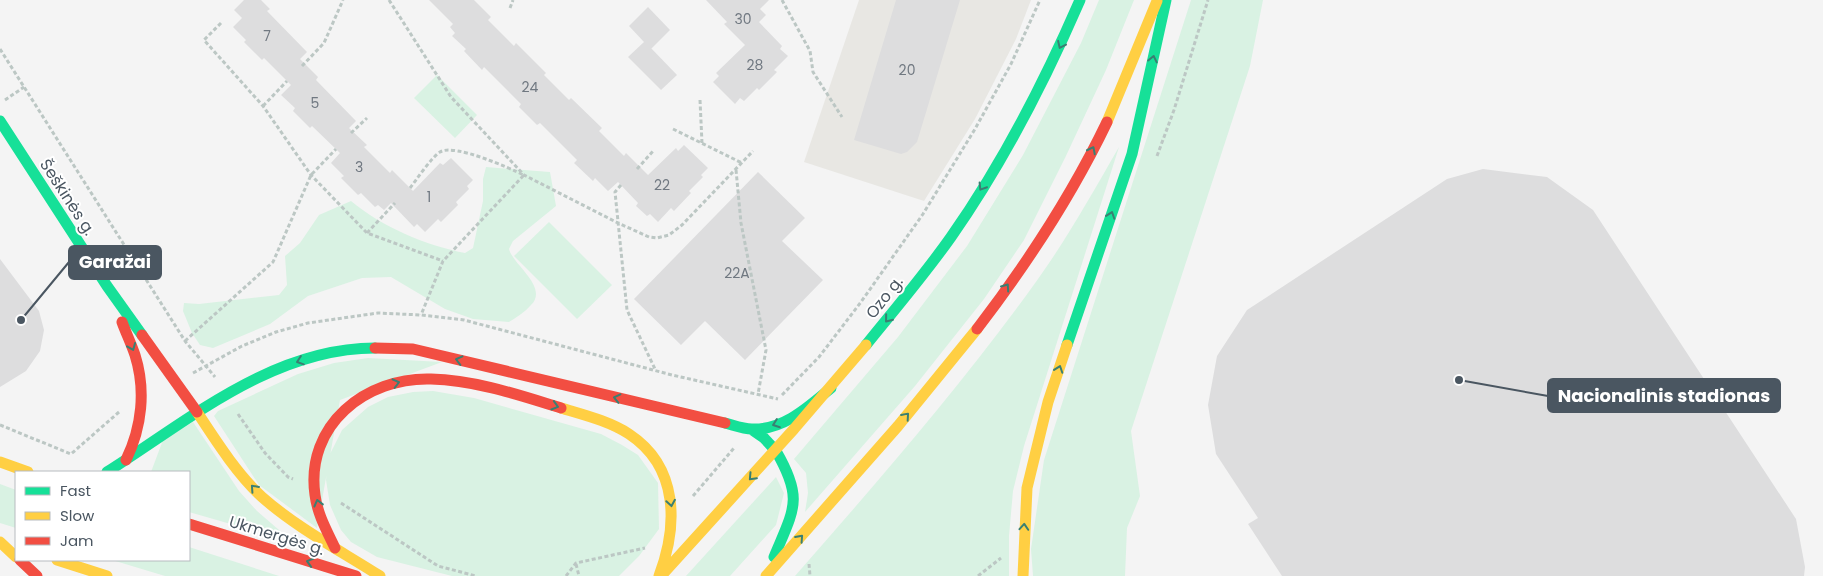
<svg xmlns="http://www.w3.org/2000/svg" width="1823" height="576" viewBox="0 0 1823 576" font-family="Poppins,sans-serif">
  <style>
    .commercial { fill: #e8e7e3 }
    .green { fill: #d9f2e3 }
    .building { fill: #ddddde }
    .lines { fill: none; stroke-linecap: round; stroke-linejoin: round }
    .path { stroke: #bcc7c4; stroke-width: 3; stroke-dasharray: 4 2.5; stroke-linecap: butt }
    .fast { stroke: #16e098; stroke-width: 11 }
    .slow { stroke: #ffcf43; stroke-width: 11 }
    .jam { stroke: #f24e42; stroke-width: 11 }
    .oneway { stroke: #3a7f72 }
    .labels { text-anchor: middle; stroke-width: 4; stroke-linejoin: round; paint-order: stroke }
    .number-label { font-size: 14px; fill: #707881 }
    .street-label { font-size: 16px; fill: #4a5661; stroke: #fff }
    .leader { fill: none; stroke: #4a5661; stroke-width: 2 }
    .callout-dot { fill: #4a5661; stroke: #fff; stroke-width: 2 }
    .callout { fill: #4a5661; stroke: #4a5661; stroke-width: 2 }
    .callout-label { font-size: 18px; text-anchor: middle; font-weight: bold; fill: #fff }
  </style>
  <rect width="100%" height="100%" fill="#f4f4f4"/>
  <path class="commercial" d="M859 0H1031L1016 39 975 119 924 201 804 162Z"/>
  <path class="green" d="M1099 0H1134L1106 70 1065 158 1024 240 984 299 915 386 805 512 808 493 806 473 794 459 898 337 967 246 1023 155 1081 43Z
    M1191 0H1263L1250 66 1131 431 1140 496 1127 528 1125 576H1033L1031 549 1044 460Z
    M437 75 477 115 455 138 414 98Z
    M1119 147 1024 446 1013 491 1009 536V576H795C879 480 963 384 1038 279 1068 237 1093 192 1119 147Z
    M486 167 550 172 556 206 513 241 509 249C513 265 549 287 531 305 525 312 517 317 509 322L473 319 445 309 391 277 362 278 308 296 270 324 213 348 200 345 192 333 183 311 184 303 199 304 279 295 287 285 285 256 300 243 319 215 351 201C382 227 425 245 465 253L473 248 483 201V179Z
    M549 222 612 285 577 319 514 256Z
    M368 358 442 362 340 400 317 528 259 485 214 416 218 411 298 374 334 363Z
    M433 391 474 398 601 434 622 445 638 455 658 483 659 529 639 556 619 576H452L377 557 351 542 341 530 330 505 326 480 328 458 342 430 368 407 388 397 413 392Z
    M193 422 239 491 257 511 286 536 241 527 189 512V472H151L163 440Z
    M776 477 784 493 776 525 730 576H686Z
    M0 484 16 490V528L0 523Z
    M189 547 279 576H165L112 560H189Z"/>
  <path class="building" d="M244 0H261L270 9 267 11 307 52 300 59 318 77 316 80 356 121 349 128 367 145 364 147 390 173 392 170 413 191 440 163 443 165 451 158 473 180 467 186 469 189 456 202 458 205 441 222 438 219 425 232 417 224 414 227 391 203 384 210 378 205 375 207 361 193 358 195 341 178 344 176 331 163 340 153 312 126 310 128 293 111 295 108 281 95 291 85 264 58 262 60 244 42 246 40 233 27 242 18 234 10Z
    M429 0H474L491 17 488 20 514 46 516 43 546 73 544 75 569 100 571 98 602 128 599 131 624 156 626 153 648 175 676 148 678 151 684 145 708 168 701 175 703 177 689 191 691 193 674 211 671 208 658 222 650 214 647 216 636 206 638 203 618 182 608 191 595 178 593 181 574 163 577 160 540 123 537 125 519 107 521 104 484 67 482 70 464 51 466 49 452 36 455 33 450 27 453 24Z
    M706 0H769L760 9 766 15 759 22 782 46 780 49 788 56 774 70 777 72 759 90 757 88 744 101 740 98 735 104 713 82 719 76 716 73 745 45 724 24 727 22Z
    M896 0H960L917 142 907 152 901 154 854 140Z
    M648 7 670 30 651 49 650 47 677 75 661 90 628 57 644 42 629 26Z
    M1483 169 1547 177 1593 210 1796 519 1805 567 1804 576H1282L1248 524 1258 518 1216 454 1208 405 1217 356 1247 310 1447 179Z
    M758 172 805 218 782 241 823 280 745 360 705 321 681 345 634 299Z
    M0 259 39 311 44 330 40 351 26 371 0 387Z"/>
  <g class="lines">
    <path class="path" d="M389 0 451 97 524 175 618 223 649 237 657 238 669 235 682 225 753 151
      M782 0 810 51 813 72 842 117
      M510 8 513 0
      M221 23 204 40 263 106 311 175 367 233 443 261
      M0 49 185 341 215 377
      M302 66 324 43 343 0
      M5 100 24 87
      M700 100 702 143
      M263 106 287 81
      M673 129 742 163
      M351 133 367 118
      M1157 156 1174 110 1208 0
      M637 169 654 150
      M736 170 741 223 766 350 758 394
      M621 185 615 192 627 310 655 369
      M410 188C417 179 431 158 440 152 454 143 509 168 524 175L443 261 421 315
      M367 233 395 203
      M185 341 273 262 311 175 336 149
      M193 373 242 346 276 332 308 323 378 313 421 315 464 320 672 375 778 399
      M782 395 819 357 861 302 923 214 975 129 1011 64 1040 0
      M238 414 265 453 288 477 293 479
      M0 425 71 454 119 412
      M693 496 734 448
      M341 503 438 566 476 576
      M576 564 579 576
      M809 564 810 576
      M566 576 576 563 645 548
      M978 576 1001 558"/>
    <path class="fast" d="M0 121 107 286 142 335
      M866 345C895 309 925 274 951 237 1003 163 1044 83 1080 0
      M1067 345 1132 154 1166 0
      M725 423C733 425 743 429 752 429 784 430 808 407 831 388
      M751 429 764 438 776 451
      M107 472C189 420 273 348 375 348
      M774 557C794 509 804 499 776 451"/>
    <path class="slow" d="M1107 122 1157 1
      M561 408C584 415 609 421 629 434 679 467 678 526 659 576
      M197 412C216 441 237 474 262 497 297 528 341 551 380 576
      M0 462 28 472
      M0 542 16 557
      M57 560 107 576
      M661 576 794 429 866 345
      M766 576 898 426 977 329
      M1023 576 1027 488 1048 402 1067 345"/>
    <path class="jam" d="M122 322C126 333 131 343 135 355 146 390 142 427 126 460
      M977 329C1026 265 1072 195 1107 122
      M142 335 197 412
      M375 348 413 349 725 423
      M189 524 356 576
      M335 548C327 531 317 513 315 495 305 425 366 377 431 379 475 380 519 395 561 408
      M20 560 37 576"/>
  </g>
  <defs><path id="oneway-chevron" d="M-2-3.5L2.5 0L-2 3.5" fill="none" stroke-width="1.6" stroke-linecap="round" stroke-linejoin="round" transform="scale(1.25)"/></defs>
  <g class="oneway">
    <use href="#oneway-chevron" transform="translate(1061 45) rotate(115)"/>
    <use href="#oneway-chevron" transform="translate(1153 59) rotate(-78)"/>
    <use href="#oneway-chevron" transform="translate(1092 150) rotate(-63)"/>
    <use href="#oneway-chevron" transform="translate(982 187) rotate(122)"/>
    <use href="#oneway-chevron" transform="translate(1111 215) rotate(-71)"/>
    <use href="#oneway-chevron" transform="translate(1006 287) rotate(-55)"/>
    <use href="#oneway-chevron" transform="translate(888 319) rotate(129)"/>
    <use href="#oneway-chevron" transform="translate(132 347) rotate(68)"/>
    <use href="#oneway-chevron" transform="translate(459 360) rotate(-166)"/>
    <use href="#oneway-chevron" transform="translate(300 361) rotate(161)"/>
    <use href="#oneway-chevron" transform="translate(1059 369) rotate(-71)"/>
    <use href="#oneway-chevron" transform="translate(396 383) rotate(-14)"/>
    <use href="#oneway-chevron" transform="translate(617 398) rotate(-167)"/>
    <use href="#oneway-chevron" transform="translate(555 406) rotate(17)"/>
    <use href="#oneway-chevron" transform="translate(906 416) rotate(-49)"/>
    <use href="#oneway-chevron" transform="translate(776 424) rotate(160)"/>
    <use href="#oneway-chevron" transform="translate(752 477) rotate(133)"/>
    <use href="#oneway-chevron" transform="translate(254 488) rotate(-132)"/>
    <use href="#oneway-chevron" transform="translate(318 503) rotate(-104)"/>
    <use href="#oneway-chevron" transform="translate(671 503) rotate(81)"/>
    <use href="#oneway-chevron" transform="translate(1024 527) rotate(-86)"/>
    <use href="#oneway-chevron" transform="translate(800 538) rotate(-48)"/>
    <use href="#oneway-chevron" transform="translate(310 562) rotate(-163)"/>
  </g>
  <g class="labels">
    <g class="number-label">
      <text x="743" y="24">30</text>
      <text x="267" y="41">7</text>
      <text x="755" y="70">28</text>
      <text x="907" y="75">20</text>
      <text x="530" y="92">24</text>
      <text x="315" y="108">5</text>
      <text x="359" y="172">3</text>
      <text x="662" y="190">22</text>
      <text x="429" y="202">1</text>
      <text x="737" y="278">22A</text>
    </g>
    <g class="street-label">
      <text transform="translate(68 197) rotate(57)" y="6">Šeškinės g.</text>
      <text transform="translate(884 297) rotate(-52)" y="6">Ozo g.</text>
      <text transform="translate(277 535) rotate(17)" y="6">Ukmergės g.</text>
    </g>
  </g>
  <path class="leader" d="M21 320L69 262M1459 380L1548 396"/>
  <g class="callout-dot">
    <circle cx="21" cy="320" r="5"/>
    <circle cx="1459" cy="380" r="5"/>
  </g>
  <g class="callout">
    <rect x="69" y="246" width="92" height="33" rx="5"/>
    <rect x="1548" y="379" width="232" height="33" rx="5"/>
  </g>
  <g class="callout-label">
    <text x="115" y="268">Garažai</text>
    <text x="1664" y="402">Nacionalinis stadionas</text>
  </g>
  <rect x="15" y="471" width="175" height="90" fill="#ffffff" stroke="#b7bbc0"/>
  <rect x="25" y="487" width="25" height="8" fill="#16e098" stroke="#b7bbc0"/>
  <text x="60" y="496" font-size="15" fill="#4a5661">Fast</text>
  <rect x="25" y="512" width="25" height="8" fill="#ffcf43" stroke="#b7bbc0"/>
  <text x="60" y="521" font-size="15" fill="#4a5661">Slow</text>
  <rect x="25" y="537" width="25" height="8" fill="#f24e42" stroke="#b7bbc0"/>
  <text x="60" y="546" font-size="15" fill="#4a5661">Jam</text>
</svg>
